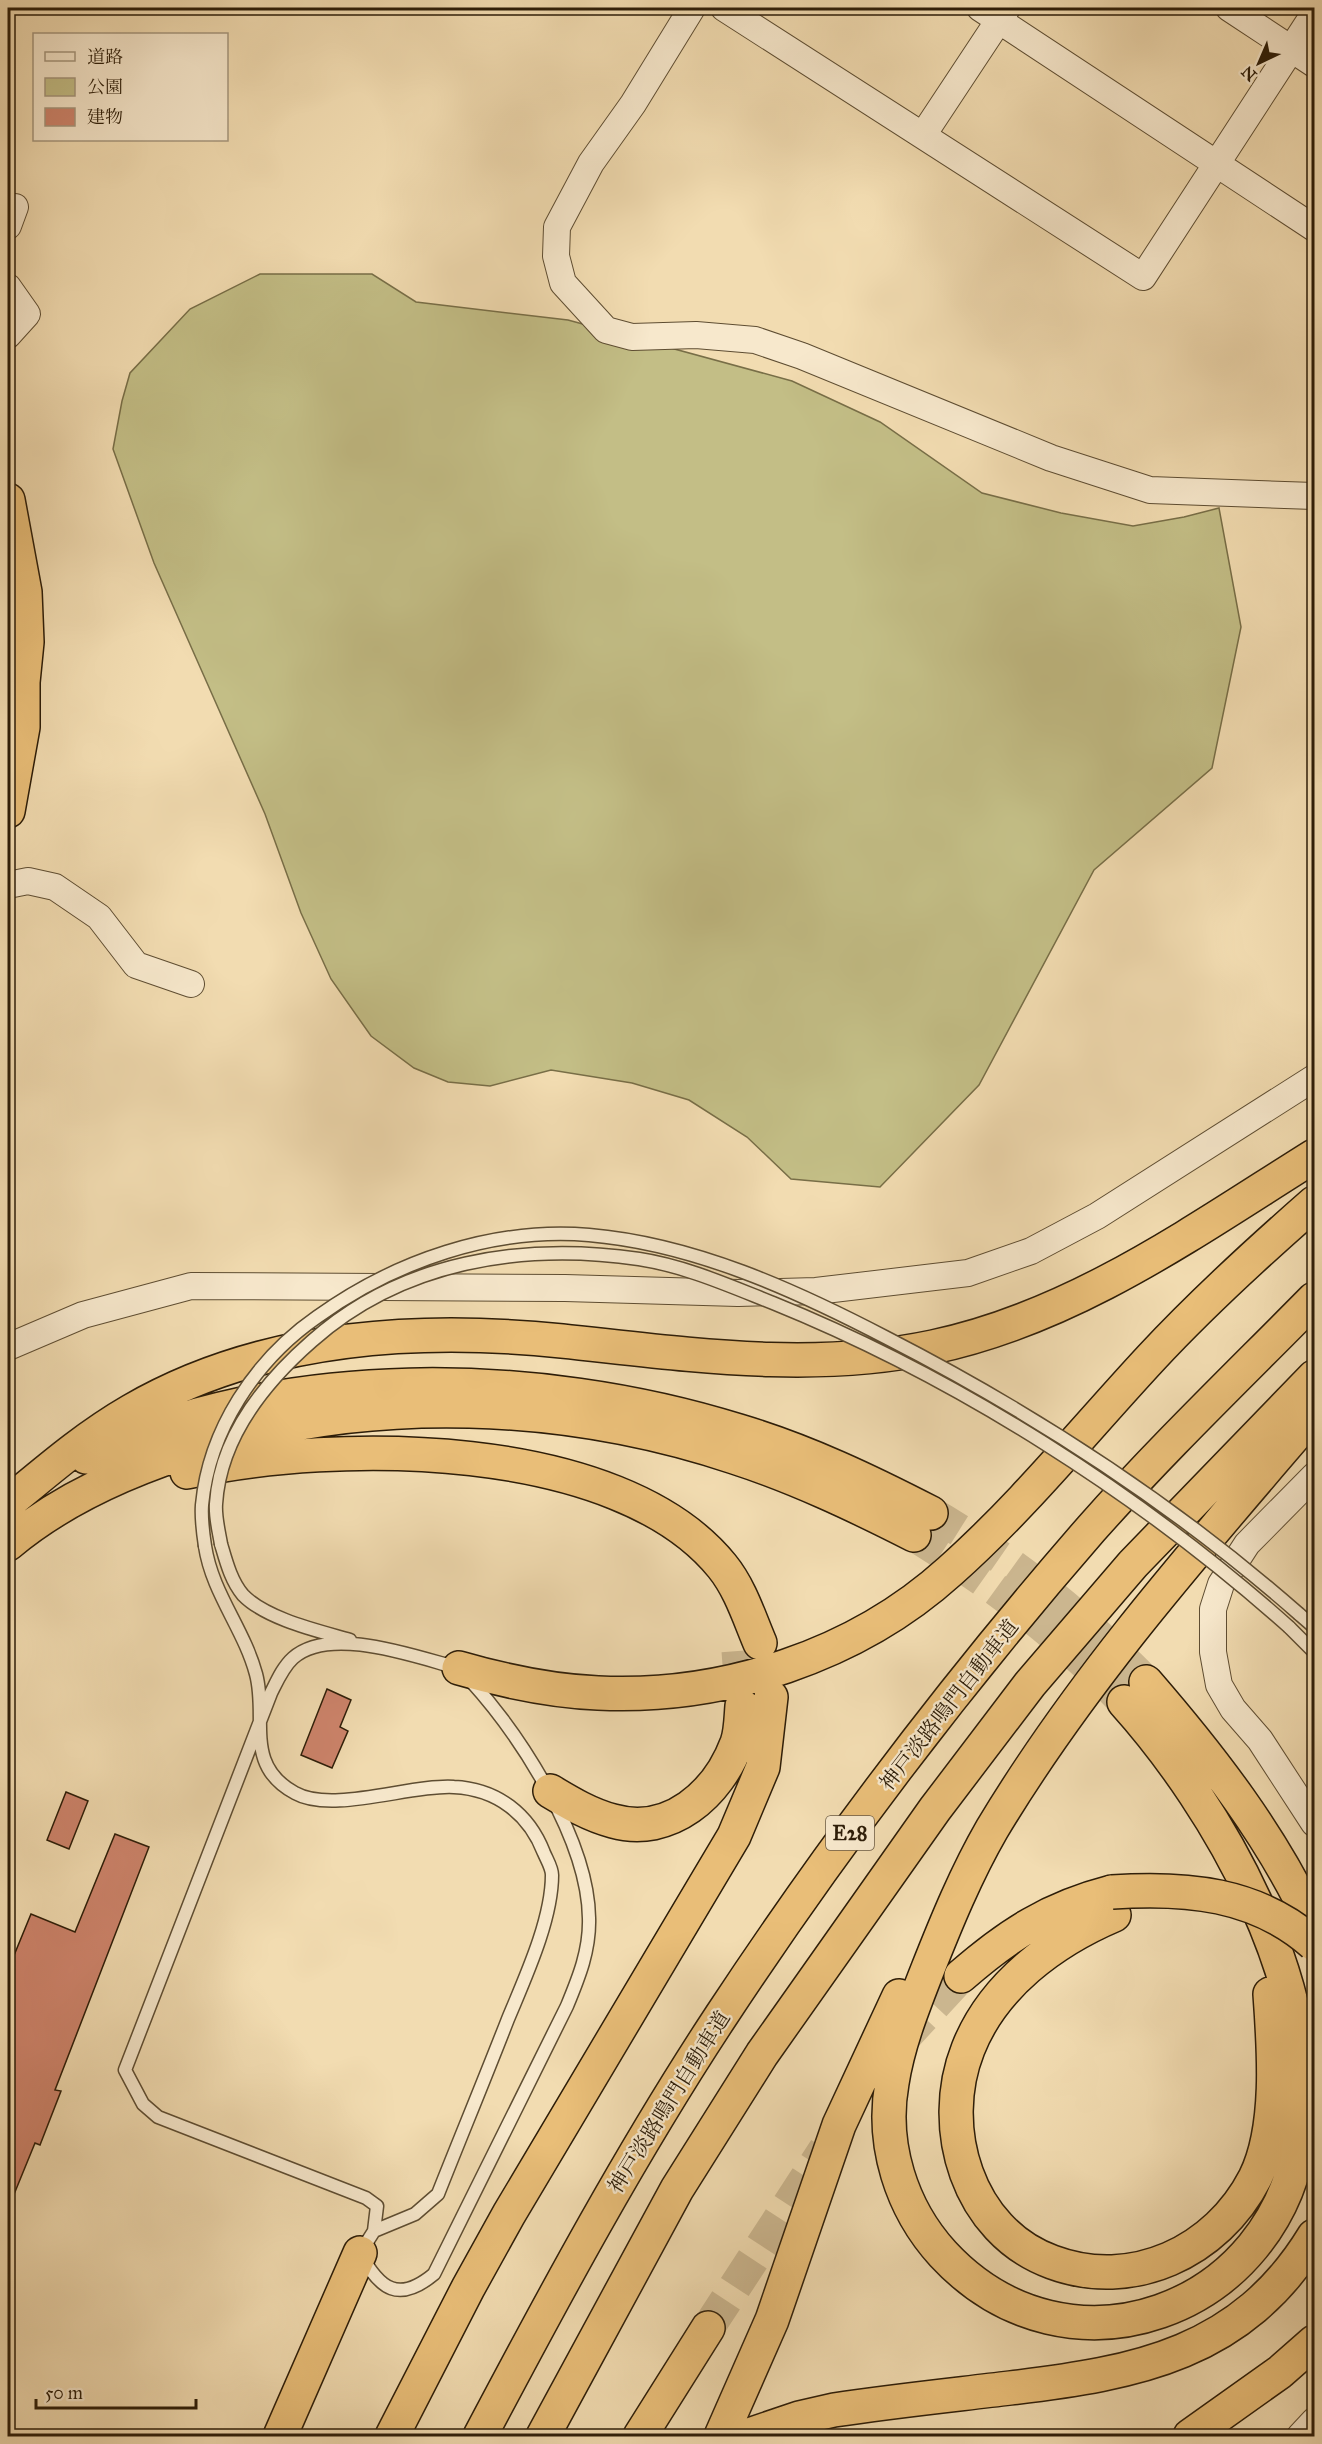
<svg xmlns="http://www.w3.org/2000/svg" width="1322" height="2444" viewBox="0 0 1322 2444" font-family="'IM FELL Great Primer','Noto Serif JP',serif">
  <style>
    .green { fill: #c3be86; stroke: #786e47; stroke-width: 1.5 }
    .building { fill: #ce846c; stroke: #2d1d08; stroke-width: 1.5 }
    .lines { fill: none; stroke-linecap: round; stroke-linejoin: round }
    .motorway-tunnel { stroke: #cbb68f; stroke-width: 33; stroke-dasharray: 33 16; stroke-linecap: butt }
    .service-casing { stroke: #5e4d32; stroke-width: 15 }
    .minor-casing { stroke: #5e4d32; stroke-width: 28 }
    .trunk-casing { stroke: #2d1d08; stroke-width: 36 }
    .motorway-casing { stroke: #2d1d08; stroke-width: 36 }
    .service { stroke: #f7e8cc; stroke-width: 12 }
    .minor { stroke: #f7e8cc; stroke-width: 26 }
    .trunk { stroke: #e9be78; stroke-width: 33 }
    .motorway { stroke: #e9be78; stroke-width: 33 }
    .service-bridge-casing { stroke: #5e4d32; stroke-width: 15; stroke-linecap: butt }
    .motorway-bridge-casing { stroke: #2d1d08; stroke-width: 36; stroke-linecap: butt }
    .service-bridge { stroke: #f7e8cc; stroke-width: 12 }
    .motorway-bridge { stroke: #e9be78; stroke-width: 33 }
    .labels { text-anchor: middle; stroke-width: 4.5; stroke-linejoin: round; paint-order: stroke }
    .shield { fill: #f7e8cc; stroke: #6a5a43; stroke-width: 1.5 }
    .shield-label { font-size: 20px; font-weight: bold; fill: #2d1d08 }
    .street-label { font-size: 21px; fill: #2d1d08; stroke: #f7e8cc }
  </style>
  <rect width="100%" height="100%" fill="#f2dcb1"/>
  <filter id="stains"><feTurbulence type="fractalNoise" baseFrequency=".00333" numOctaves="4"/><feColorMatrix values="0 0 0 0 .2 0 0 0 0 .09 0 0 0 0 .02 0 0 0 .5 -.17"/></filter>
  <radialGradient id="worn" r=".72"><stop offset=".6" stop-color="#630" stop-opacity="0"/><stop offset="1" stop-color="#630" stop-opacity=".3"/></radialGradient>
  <path class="green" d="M260 274H372L416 302 568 320 792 381 880 422 982 493 1061 513 1133 526 1184 517 1219 508 1241 627 1212 768 1094 870 979 1085 880 1187 791 1179 747 1137 689 1100 632 1083 551 1070 490 1086 448 1082 414 1068 371 1036 331 979 301 913 265 814 154 563 113 449 122 401 130 373 190 309Z"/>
  <path class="building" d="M327 1689 351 1700 340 1727 348 1731 332 1768 301 1755Z
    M66 1792 88 1801 69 1849 47 1840Z
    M115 1834 149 1847 55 2090 61 2091 40 2145 35 2143 8 2209V1970L31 1914 75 1932Z"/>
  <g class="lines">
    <path class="motorway-tunnel" d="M931 1513C1016 1563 1077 1612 1146 1682
      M914 1535C996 1586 1057 1632 1124 1702
      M738 1651 742 1706
      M901 2041 961 1976
      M708 2328 825 2149"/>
    <defs>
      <path id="service" d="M221 1544C226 1561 231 1581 243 1595 266 1619 319 1631 350 1640
        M205 1546C212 1593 244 1629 256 1674 268 1718 243 1765 295 1793 332 1814 412 1784 454 1787 497 1789 529 1814 544 1853 547 1860 552 1868 552 1875 552 1920 525 1978 508 2019 485 2078 461 2136 438 2194L415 2214 374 2231 360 2253C380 2290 399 2303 434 2274L567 2006C579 1977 590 1950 589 1918 588 1840 521 1736 470 1680
        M1299 1614 1314 1627
        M1289 1627 1314 1652
        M374 2231 377 2206 366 2198 158 2117 143 2104 125 2070 271 1693C277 1681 283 1667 293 1658 330 1625 416 1657 458 1668"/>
      <path id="minor" d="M692 8 633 104 591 163 557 227 556 256 563 283 606 330 632 337 696 335 755 340 802 356 1051 458 1150 490 1314 496
        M724 8 1143 277 1314 14
        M980 8 1314 228
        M1229 8 1314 64
        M923 135 1007 8
        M8 226 15 207
        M8 287 27 314 8 335
        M8 885 28 881 55 887 99 917 136 965 191 984
        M8 1347 83 1315 191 1286 565 1288 738 1293 816 1291 968 1273 1031 1251 1097 1216 1314 1078
        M1314 1476 1247 1544 1221 1584 1213 1609V1652L1219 1685 1233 1709 1260 1740 1314 1823
        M1300 2436 1314 2421"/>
      <path id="trunk" d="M8 500 25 592 27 642 23 682V727L8 811"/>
      <path id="motorway" d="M86 1457C278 1363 538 1368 739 1431 806 1451 869 1481 931 1513
        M187 1472C335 1439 618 1438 722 1566 740 1588 749 1617 760 1643
        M8 1503C48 1470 86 1437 131 1411 260 1336 417 1326 562 1341 686 1354 810 1373 933 1347 1075 1317 1194 1231 1314 1156
        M8 1544C64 1497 134 1467 204 1446 374 1394 565 1401 734 1457 796 1477 855 1505 914 1535
        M459 1668C504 1681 551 1691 598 1693 724 1699 856 1656 950 1571 1023 1506 1085 1429 1151 1358 1202 1303 1258 1252 1314 1203
        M1146 1682C1211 1757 1273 1837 1314 1927
        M1124 1702C1220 1809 1319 1984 1301 2133 1278 2312 1068 2389 943 2254 901 2208 881 2144 892 2083 898 2044 913 2007 927 1971 946 1923 966 1874 992 1829 1082 1679 1201 1545 1314 1413
        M550 1791C570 1803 590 1815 613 1821 670 1837 718 1794 737 1743 741 1732 741 1718 742 1706
        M1114 1915C1053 1941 993 1985 968 2049 937 2127 967 2231 1052 2262 1132 2292 1217 2252 1255 2178 1280 2128 1274 2049 1270 1994
        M961 1976C1009 1934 1050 1908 1112 1892
        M280 2436 360 2253
        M392 2436 468 2288 509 2214 734 1836 763 1767 771 1697
        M480 2436C555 2294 632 2151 721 2016 833 1846 957 1683 1091 1529 1162 1449 1239 1375 1314 1299
        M543 2436 677 2189 762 2054 935 1809 1030 1684 1133 1564 1314 1377
        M640 2436 708 2328
        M721 2436 772 2320 839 2125 899 1996
        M746 2436 799 2418 834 2410C893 2401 952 2395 1010 2388 1137 2373 1242 2354 1314 2236
        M1190 2436 1280 2372 1314 2342"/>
    </defs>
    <use href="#service" class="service-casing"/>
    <use href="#minor" class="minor-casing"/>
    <use href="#trunk" class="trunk-casing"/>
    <use href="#motorway" class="motorway-casing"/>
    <use href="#service" class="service"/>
    <use href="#minor" class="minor"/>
    <use href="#trunk" class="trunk"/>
    <use href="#motorway" class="motorway"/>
    <defs>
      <path id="service-bridge" d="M221 1544C219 1532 215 1517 216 1504 220 1438 264 1383 312 1341 402 1261 523 1242 639 1259 685 1266 730 1286 773 1303 958 1378 1141 1495 1289 1627
        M205 1546C203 1533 201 1519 202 1505 209 1430 255 1360 317 1317 395 1261 493 1227 589 1235 694 1244 795 1290 887 1338 1035 1414 1174 1504 1299 1614"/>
      <path id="motorway-bridge" d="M1112 1892C1185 1887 1257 1893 1314 1944"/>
    </defs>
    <use href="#service-bridge" class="service-bridge-casing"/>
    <use href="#motorway-bridge" class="motorway-bridge-casing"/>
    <use href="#service-bridge" class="service-bridge"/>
    <use href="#motorway-bridge" class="motorway-bridge"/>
  </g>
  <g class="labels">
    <rect class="shield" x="826" y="1816" width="48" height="34" rx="4.5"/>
    <g class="shield-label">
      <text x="850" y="1840">E28</text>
    </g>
    <g class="street-label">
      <text transform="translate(949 1705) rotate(-52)" y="7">神戸淡路鳴門自動車道</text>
      <text transform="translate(669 2102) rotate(-58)" y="7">神戸淡路鳴門自動車道</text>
    </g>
  </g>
  <rect width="1322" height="2444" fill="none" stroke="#f2dcb1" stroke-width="30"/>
  <rect x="9" y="9" width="1304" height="2426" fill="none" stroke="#2d1d08" stroke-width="3"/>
  <rect x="15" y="15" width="1292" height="2414" fill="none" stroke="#2d1d08" stroke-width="1.5"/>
  <rect x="33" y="33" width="195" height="108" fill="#f7e8cc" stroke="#a6977e" stroke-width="1.5"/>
  <rect x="45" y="52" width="30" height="9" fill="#f7e8cc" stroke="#a6977e" stroke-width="1.5"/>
  <text x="87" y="63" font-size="18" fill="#2d1d08">道路</text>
  <rect x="45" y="78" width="30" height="18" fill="#c3be86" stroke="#a6977e" stroke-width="1.5"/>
  <text x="87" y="93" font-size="18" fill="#2d1d08">公園</text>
  <rect x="45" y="108" width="30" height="18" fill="#ce846c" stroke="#a6977e" stroke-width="1.5"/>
  <text x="87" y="123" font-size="18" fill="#2d1d08">建物</text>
  <g transform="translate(1259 63) rotate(224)" stroke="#f7e8cc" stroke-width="4.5" paint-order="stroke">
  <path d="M0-4.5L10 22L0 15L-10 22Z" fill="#2d1d08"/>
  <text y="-9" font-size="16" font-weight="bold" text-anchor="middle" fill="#2d1d08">N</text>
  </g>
  <path d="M36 2399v9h160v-9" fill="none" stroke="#2d1d08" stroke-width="3"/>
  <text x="45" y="2399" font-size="18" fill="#2d1d08" stroke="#f7e8cc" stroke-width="4.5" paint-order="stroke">50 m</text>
  <rect width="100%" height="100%" filter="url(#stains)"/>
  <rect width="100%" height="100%" fill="url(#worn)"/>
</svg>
